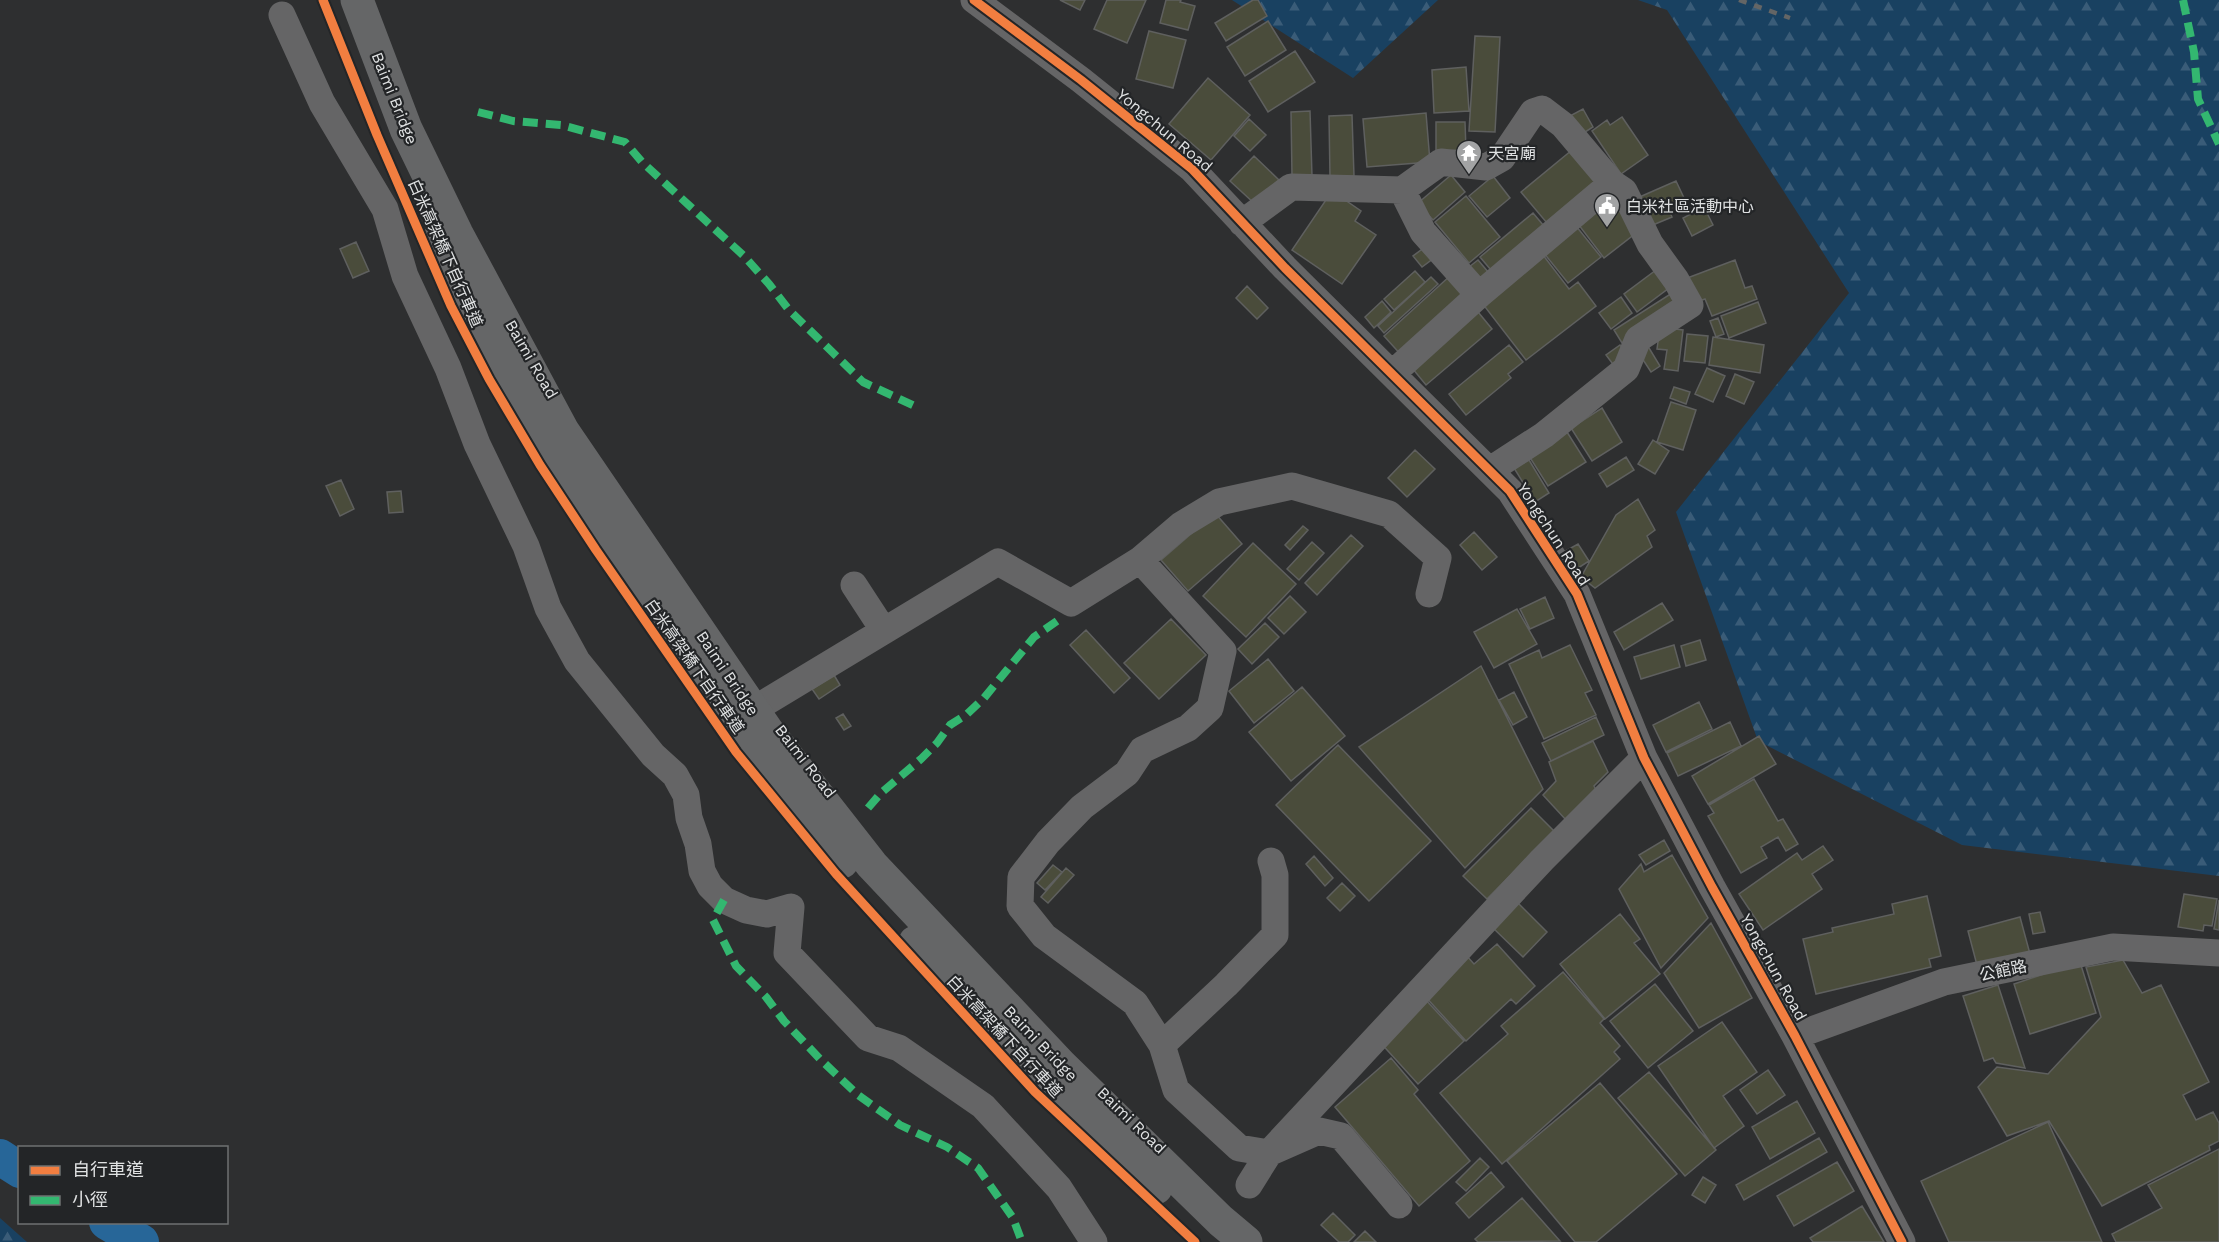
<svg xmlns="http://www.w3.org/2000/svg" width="2219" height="1242" viewBox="0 0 2219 1242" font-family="'Work Sans','Noto Sans TC',sans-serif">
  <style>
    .forest { fill: url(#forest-firs) }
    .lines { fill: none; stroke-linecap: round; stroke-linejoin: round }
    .river { stroke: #276698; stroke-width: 36 }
    .building { fill: #4a4c3b; stroke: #5f605f; stroke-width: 1.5 }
    .minor { stroke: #656566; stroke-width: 27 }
    .major { stroke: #656667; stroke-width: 33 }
    .rail { stroke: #646565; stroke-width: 4.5; stroke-dasharray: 8 8; stroke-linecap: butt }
    .quiet { stroke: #33b770; stroke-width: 8; stroke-dasharray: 15 8; stroke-linecap: butt }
    .cycleway-casing { stroke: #232527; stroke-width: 13 }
    .cycleway { stroke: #f27e40; stroke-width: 9 }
    .labels { text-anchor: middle; stroke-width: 4.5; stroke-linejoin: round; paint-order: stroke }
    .street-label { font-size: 16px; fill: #e0e2e3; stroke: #232527 }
    .poi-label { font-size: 16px; fill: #e0e2e3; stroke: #232527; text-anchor: start }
  </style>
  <defs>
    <pattern id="forest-firs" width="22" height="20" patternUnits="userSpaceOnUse" patternTransform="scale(1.5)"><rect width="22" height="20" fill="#194161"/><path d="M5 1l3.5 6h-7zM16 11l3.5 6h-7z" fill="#3a5c78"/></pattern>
  </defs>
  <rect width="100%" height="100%" fill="#2e2f30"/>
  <path class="forest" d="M1232 0H1438L1353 78Z
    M1638 0H2219V876L1962 845 1758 741 1676 512 1849 293 1667 10Z
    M0 1218 27 1242H0Z"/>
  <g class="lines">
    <path class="river" d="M0 1157 20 1170
      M107 1222 141 1242"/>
  </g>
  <path class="building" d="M1060 0H1085L1080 10Z
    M1107 0H1146L1127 43 1094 29Z
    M1166 0H1181L1180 2 1195 6 1188 30 1160 23Z
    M1253 0H1258L1267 16 1226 41 1215 23Z
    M1268 21 1286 50 1245 76 1227 47Z
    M1149 31 1186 40 1173 88 1136 79Z
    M1475 36 1500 37 1495 132 1469 131Z
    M1295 51 1315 82 1268 112 1249 81Z
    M1466 67 1469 111 1434 113 1432 70Z
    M1208 78 1250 115 1211 160 1169 124Z
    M1583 109 1593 127 1579 136 1568 117Z
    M1310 111 1312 176H1292L1291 112Z
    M1426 113 1430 162 1367 167 1363 119Z
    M1352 115 1354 176 1330 177 1329 116Z
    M1622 117 1648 155 1621 174 1592 131 1607 120 1610 125Z
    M1249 119 1266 135 1250 151 1234 136Z
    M1436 122H1465L1466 150 1436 151Z
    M1572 150 1602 187 1552 229 1521 192Z
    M1254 156 1279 180 1256 205 1230 181Z
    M1451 175 1465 192 1433 220 1418 203Z
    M1493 176 1510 198 1487 217 1469 196Z
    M1676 181 1684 198 1667 206 1672 217 1648 227 1635 199Z
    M1332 191 1361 211 1355 221 1376 235 1342 284 1292 250Z
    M1466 196 1500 237 1469 263 1435 222Z
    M1613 196 1636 233 1604 258 1578 224Z
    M1704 207 1713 225 1692 236 1683 218Z
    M1533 213 1549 232 1496 276 1480 257Z
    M1576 226 1601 257 1568 283 1543 252Z
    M356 242 369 271 353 278 340 249Z
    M1425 247 1434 258 1422 267 1413 256Z
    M1543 255 1569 289 1578 282 1596 306 1526 360 1482 303Z
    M1478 260 1489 273 1481 281 1469 267Z
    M1735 260 1745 288 1752 286 1757 299 1712 316 1705 299 1691 304 1682 280Z
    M1656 270 1669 288 1637 312 1624 294Z
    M1415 271 1425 282 1394 310 1384 299Z
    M1451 275 1470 295 1403 357 1384 336Z
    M1431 277 1438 284 1384 333 1378 326Z
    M1247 286 1268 308 1257 319 1236 298Z
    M1672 293 1680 305 1622 343 1614 330Z
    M1621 297 1632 313 1611 329 1599 313Z
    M1382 301 1391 312 1374 328 1365 317Z
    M1758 302 1766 323 1729 338 1721 316Z
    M1474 307 1492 329 1426 385 1408 363Z
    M1718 318 1724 334 1716 337 1710 321Z
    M1660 327 1683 330 1678 371 1664 369 1667 350 1657 349Z
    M1687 334 1708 336 1705 363 1684 361Z
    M1713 337 1764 345 1760 373 1709 365Z
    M1646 343 1660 366 1651 372 1636 349Z
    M1509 345 1523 362 1508 374 1511 378 1466 415 1449 394Z
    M1620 345 1629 357 1615 367 1606 355Z
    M1707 368 1725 376 1713 402 1695 394Z
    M1735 374 1754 382 1744 404 1726 396Z
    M1674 387 1690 392 1686 404 1670 398Z
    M1671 402 1696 410 1683 450 1657 442Z
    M1602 408 1622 442 1592 461 1571 428Z
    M1567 432 1586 462 1548 486 1529 456Z
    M1653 440 1669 451 1655 474 1638 464Z
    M1415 450 1435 469 1407 497 1388 478Z
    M1626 457 1634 470 1607 487 1599 474Z
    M1529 460 1549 493 1535 502 1514 468Z
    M341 480 354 509 340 516 326 486Z
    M401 491 403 512 389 513 387 492Z
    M1638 499 1655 530 1647 536 1652 547 1595 588 1581 577 1616 515Z
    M1215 513 1242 544 1188 591 1161 560Z
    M1303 526 1308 530 1290 550 1285 545Z
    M1474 532 1497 557 1482 570 1460 545Z
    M1351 535 1363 546 1317 595 1305 583Z
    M1312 542 1324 553 1299 580 1287 569Z
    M1253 543 1296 584 1246 637 1203 596Z
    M1578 544 1589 561 1572 572 1560 554Z
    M1290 596 1306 612 1284 634 1268 618Z
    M1545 597 1554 618 1530 629 1520 609Z
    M1662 603 1673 620 1624 650 1614 632Z
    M1517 609 1537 644 1494 668 1474 632Z
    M1171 619 1206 655 1159 699 1124 663Z
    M1265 623 1279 637 1252 664 1238 649Z
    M1086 630 1130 678 1114 693 1070 645Z
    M1700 640 1706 660 1686 666 1681 646Z
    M1570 645 1592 690 1585 693 1596 715 1544 739 1509 664 1539 650 1542 658Z
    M1674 645 1680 667 1641 679 1634 657Z
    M1268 659 1294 691 1254 723 1229 691Z
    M1481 666 1543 789 1465 868 1359 747Z
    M834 675 840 685 819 699 812 689Z
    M1302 687 1345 736 1291 781 1249 732Z
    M1514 692 1527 717 1513 725 1499 700Z
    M1699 702 1712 729 1666 752 1653 725Z
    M843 714 851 726 844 730 836 718Z
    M1596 717 1604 735 1551 761 1542 743Z
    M1730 722 1741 746 1678 776 1667 753Z
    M1759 736 1776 764 1708 804 1692 776Z
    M1593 741 1608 772 1594 786 1597 792 1566 820 1543 795 1556 781 1549 762Z
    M1338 745 1431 841 1369 901 1276 805Z
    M1754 779 1778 821 1783 819 1798 844 1786 851 1778 837 1761 847 1767 858 1741 873 1708 816 1714 813 1709 805Z
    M1531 808 1554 831 1487 899 1463 876Z
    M1664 840 1670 851 1646 865 1639 855Z
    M1823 846 1833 860 1812 874 1822 889 1763 930 1739 894 1797 853 1802 860Z
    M1672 855 1708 918 1661 968 1619 889 1641 864 1644 872Z
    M1314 856 1333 878 1325 886 1306 864Z
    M1053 865 1062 872 1045 890 1037 883Z
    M1066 868 1074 875 1048 903 1041 897Z
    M1342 883 1355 896 1340 911 1327 898Z
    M2184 894 2217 899 2212 926 2204 925 2203 931 2178 927Z
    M1927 896 1941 956 1929 959 1931 967 1816 994 1803 939 1833 932 1832 928 1894 914 1892 904Z
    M2219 900V930L2214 929Z
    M1516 901 1547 932 1523 957 1491 926Z
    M2040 912 2045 932 2033 934 2029 914Z
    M1620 914 1640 939 1634 943 1660 974 1605 1019 1560 964Z
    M2020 917 2030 954 1978 969 1968 931Z
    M1711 923 1752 998 1699 1028 1664 973Z
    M1497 944 1535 986 1516 1004 1511 999 1466 1041 1423 994 1466 955 1474 964Z
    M2123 960 2142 993 2161 985 2209 1082 2183 1095 2196 1120 2213 1112 2219 1123V1141L2209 1146 2210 1150 2102 1206 2049 1121 2007 1136 1978 1087 1997 1067 2048 1074 2101 1017 2086 967Z
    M2080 962 2096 1013 2030 1034 2014 984Z
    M1563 972 1604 1019 1600 1023 1620 1046 1614 1052 1620 1059 1502 1164 1440 1093 1508 1034 1501 1026Z
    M1655 984 1693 1031 1648 1068 1610 1021Z
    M1998 985 2025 1068 1996 1063 1993 1058 1984 1061 1963 996Z
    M1424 998 1464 1041 1418 1084 1378 1040Z
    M1722 1022 1757 1072 1723 1096 1744 1126 1714 1148 1658 1066Z
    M1391 1058 1418 1090 1414 1094 1470 1161 1419 1206 1335 1107Z
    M1768 1070 1785 1095 1757 1114 1740 1090Z
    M1649 1072 1716 1150 1685 1176 1618 1098Z
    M1600 1083 1677 1174 1596 1242H1575L1507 1161Z
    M1797 1101 1815 1133 1770 1159 1752 1127Z
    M2048 1122 2102 1242H1949L1921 1181Z
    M1819 1138 1827 1152 1744 1200 1736 1185Z
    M2219 1149V1242H2116L2112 1234 2162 1208 2148 1185Z
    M1480 1158 1489 1167 1466 1191 1456 1182Z
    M1837 1162 1854 1191 1794 1226 1777 1196Z
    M1491 1172 1504 1187 1469 1218 1456 1203Z
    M1703 1177 1716 1185 1705 1203 1692 1195Z
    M1522 1198 1560 1241 1478 1242 1475 1239Z
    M1862 1206 1884 1242H1813L1810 1238Z
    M1333 1213 1355 1235 1348 1242H1339L1321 1225Z
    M1365 1231 1376 1242H1354Z"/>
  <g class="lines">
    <path class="minor" d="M974 0 1081 80 1192 169 1285 268 1510 491 1577 594 1644 758 1712 887 1795 1036 1902 1242
      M282 15 322 103 385 209 405 276 448 368 477 444 526 546 548 608 577 661 653 755 675 775 686 795 689 818 698 844 702 871 710 886 724 900 746 910 767 914 791 907 787 953 868 1038 899 1048 983 1106 1059 1188 1094 1242
      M1242 223 1291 187 1402 190 1441 162 1486 167 1502 158 1533 112 1542 109 1563 125 1612 183 1624 191 1650 244 1676 280 1690 305 1638 339 1626 369 1544 435 1490 470
      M1479 295 1612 183
      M1393 373 1479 295 1423 232 1402 190
      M1140 560 1181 525 1219 502 1292 486 1389 514 1438 558 1429 594
      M854 585 884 631
      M763 704 998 562 1071 603 1140 560 1223 651 1210 708 1188 728 1142 750 1127 773 1082 807 1048 842 1021 877 1020 906 1044 936 1135 1003 1162 1045 1176 1090 1239 1148 1269 1153 1319 1131 1341 1136 1399 1205
      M1795 1036 1944 982 2113 947 2219 953
      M1162 1045 1226 985 1275 935V875L1271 861
      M1249 1185 1269 1153 1542 860 1644 758"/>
    <path class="major" d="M357 0 406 129 457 234 563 431 768 732 872 865 1061 1065 1221 1221 1246 1242
      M437 241 484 345 628 575 746 747 842 862
      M915 942 1044 1084 1156 1188"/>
    <path class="rail" d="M1739 0 1790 18"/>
    <path class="quiet" d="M2183 0 2194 52 2198 99 2219 144
      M478 112 513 121 561 125 625 142 642 162 744 256 769 284 789 310 863 382 919 408
      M868 808 881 793 921 759 937 743 950 725 966 715 984 698 1034 637 1057 621
      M724 900 713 920 736 966 766 997 784 1021 820 1059 858 1095 900 1125 947 1147 978 1168 1013 1218 1022 1242"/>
    <defs>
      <path id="cycleway" d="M323 0 377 135 451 306 489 379 540 465 596 550 736 752 836 874 1035 1092 1195 1242
        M974 0 1081 80 1192 169 1285 268 1510 491 1577 594 1644 758 1712 887 1795 1036 1902 1242"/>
    </defs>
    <use href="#cycleway" class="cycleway-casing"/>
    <use href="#cycleway" class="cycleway"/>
  </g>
  <defs>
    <symbol id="temple-pin" viewBox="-11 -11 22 30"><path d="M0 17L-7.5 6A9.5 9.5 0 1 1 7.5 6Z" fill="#a2a3a4" stroke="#232527"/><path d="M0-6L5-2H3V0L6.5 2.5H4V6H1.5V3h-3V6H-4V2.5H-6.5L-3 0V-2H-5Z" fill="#fff"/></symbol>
    <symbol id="civic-pin" viewBox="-11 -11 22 30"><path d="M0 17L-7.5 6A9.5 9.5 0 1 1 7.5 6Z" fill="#a2a3a4" stroke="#232527"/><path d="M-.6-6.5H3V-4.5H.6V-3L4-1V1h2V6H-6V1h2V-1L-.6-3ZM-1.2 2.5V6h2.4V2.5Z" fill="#fff"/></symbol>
  </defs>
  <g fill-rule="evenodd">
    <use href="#temple-pin" x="1454" y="138" width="30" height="40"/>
    <use href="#civic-pin" x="1592" y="191" width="30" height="40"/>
  </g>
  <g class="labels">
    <g class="street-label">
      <text transform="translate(395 98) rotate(68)" y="6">Baimi Bridge</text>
      <text transform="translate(1165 130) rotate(40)" y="6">Yongchun Road</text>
      <text transform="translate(446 253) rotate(66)" y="6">白米高架橋下自行車道</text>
      <text transform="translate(532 359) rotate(60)" y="6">Baimi Road</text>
      <text transform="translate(1554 534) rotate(57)" y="6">Yongchun Road</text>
      <text transform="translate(695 666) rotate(55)" y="6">白米高架橋下自行車道</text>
      <text transform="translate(728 673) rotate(56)" y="6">Baimi Bridge</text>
      <text transform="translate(806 761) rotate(52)" y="6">Baimi Road</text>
      <text transform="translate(1774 967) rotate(61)" y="6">Yongchun Road</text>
      <text transform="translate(2003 970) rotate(-12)" y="6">公館路</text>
      <text transform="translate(1005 1036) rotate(47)" y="6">白米高架橋下自行車道</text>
      <text transform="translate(1041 1043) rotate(46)" y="6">Baimi Bridge</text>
      <text transform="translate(1132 1120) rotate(44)" y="6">Baimi Road</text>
    </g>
    <g class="poi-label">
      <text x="1488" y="159">天宮廟</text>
      <text x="1626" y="212">白米社區活動中心</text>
    </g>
  </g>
  <rect x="18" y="1146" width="210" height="78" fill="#232527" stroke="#6f7172" stroke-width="1.5"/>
  <rect x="30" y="1166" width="30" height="9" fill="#f27e40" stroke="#6f7172" stroke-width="1.5"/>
  <text x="72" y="1176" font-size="18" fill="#e0e2e3">自行車道</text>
  <rect x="30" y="1196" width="30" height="9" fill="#33b770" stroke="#6f7172" stroke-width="1.5"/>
  <text x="72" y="1206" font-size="18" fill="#e0e2e3">小徑</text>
</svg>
